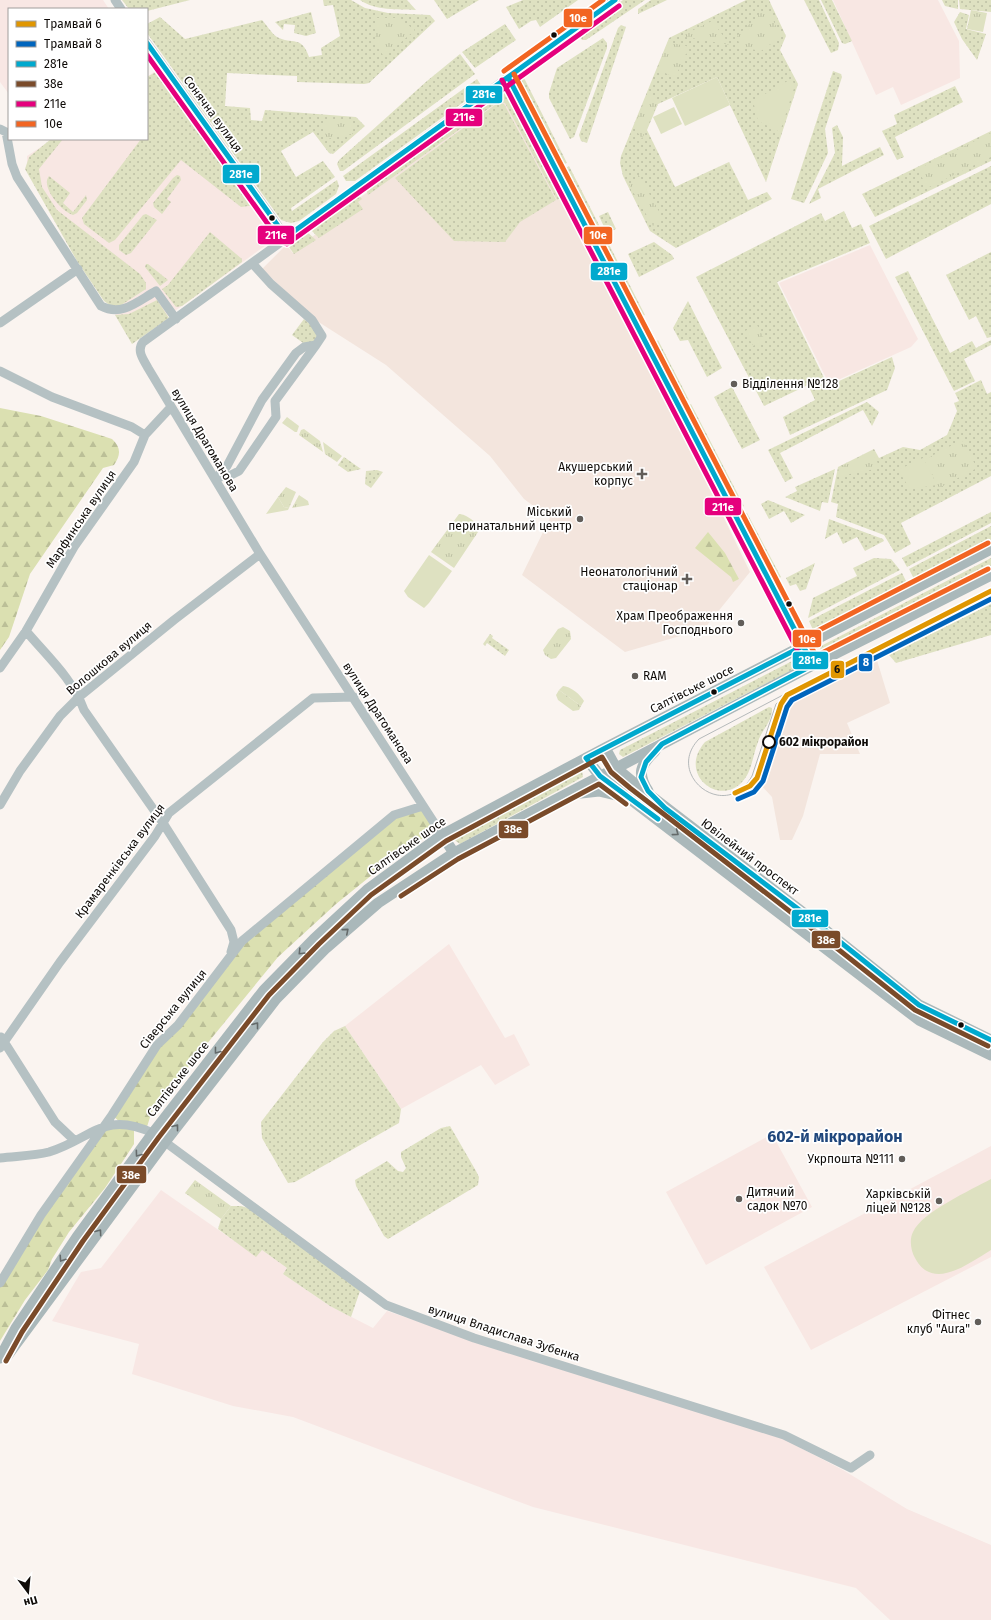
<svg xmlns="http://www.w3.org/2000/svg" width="991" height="1620" viewBox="0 0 991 1620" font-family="'Fira Sans',sans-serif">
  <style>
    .built { fill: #f3e5dd }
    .industrial { fill: #f8e7e4 }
    .education { fill: #f8e7e3 }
    .grass { fill: url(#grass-dots) }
    .forest { fill: url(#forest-firs) }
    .park { fill: url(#park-tufts) }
    .pitch { fill: #dee1c1 }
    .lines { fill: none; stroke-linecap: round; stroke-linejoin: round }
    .minor { stroke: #b5c1c3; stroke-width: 9 }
    .major { stroke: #aab8ba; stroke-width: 11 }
    .tram { stroke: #b5b9ba; stroke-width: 1 }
    .bus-1-casing { stroke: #fff; stroke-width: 8 }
    .bus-2-casing { stroke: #fff; stroke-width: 8 }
    .bus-3-casing { stroke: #fff; stroke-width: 8 }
    .bus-4-casing { stroke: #fff; stroke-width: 8 }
    .bus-1 { stroke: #00a9ce; stroke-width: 5 }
    .bus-2 { stroke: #7a4b2a; stroke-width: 5 }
    .bus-3 { stroke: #e5007d; stroke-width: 5 }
    .bus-4 { stroke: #f26522; stroke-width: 5 }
    .tram-1-casing { stroke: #fff; stroke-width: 8 }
    .tram-2-casing { stroke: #fff; stroke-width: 8 }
    .tram-1 { stroke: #e09601; stroke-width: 5 }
    .tram-2 { stroke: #0065bd; stroke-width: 5 }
    .oneway { stroke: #646a6a }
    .bus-dot { fill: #0f0b08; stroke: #fff; stroke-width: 1.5 }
    .poi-dot { fill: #615d59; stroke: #fff; stroke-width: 1.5 }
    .stop-dot { fill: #fff; stroke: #0f0b08; stroke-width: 2 }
    .labels { text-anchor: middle; stroke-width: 3.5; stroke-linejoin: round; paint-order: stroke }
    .street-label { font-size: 12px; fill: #0f0b08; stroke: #fff }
    .poi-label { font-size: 12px; fill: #0f0b08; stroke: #fff; text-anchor: end }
    .stop-label { font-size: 12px; font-weight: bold; fill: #0f0b08; stroke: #fff; text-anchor: start }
    .district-label { font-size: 16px; font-weight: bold; fill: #20477c; stroke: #fff }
    .line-badge { stroke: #fff; stroke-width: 1.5 }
    .badge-label { font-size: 11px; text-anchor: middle; font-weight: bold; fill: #fff }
    .pale-badge-label { font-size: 11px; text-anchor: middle; font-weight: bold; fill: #111 }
  </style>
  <defs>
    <pattern id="grass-dots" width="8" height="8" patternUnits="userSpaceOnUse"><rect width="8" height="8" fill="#dee1c1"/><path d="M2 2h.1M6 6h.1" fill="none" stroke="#bdc0a4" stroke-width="1.8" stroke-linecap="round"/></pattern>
    <pattern id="forest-firs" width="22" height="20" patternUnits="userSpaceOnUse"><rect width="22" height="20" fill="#dbe0b1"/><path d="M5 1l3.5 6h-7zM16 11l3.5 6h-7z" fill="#bbbf97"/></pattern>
    <pattern id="park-tufts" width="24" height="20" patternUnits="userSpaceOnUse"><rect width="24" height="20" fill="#dee1c1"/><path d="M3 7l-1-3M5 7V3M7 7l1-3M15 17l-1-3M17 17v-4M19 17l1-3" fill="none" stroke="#bdc0a4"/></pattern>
  </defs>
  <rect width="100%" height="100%" fill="#faf4f0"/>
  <path class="built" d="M499 100 506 102 629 321 750 572 704 629 625 652 522 575 550 518 524 499 490 456 386 365 317 321 262 269 286 245 293 253 355 201Z
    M876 657 890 703 847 723 860 754H820L803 816 792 840H780L772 797 760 784 782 706Z"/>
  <path class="industrial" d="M0 0H103L109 9H9V94L0 82Z
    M161 1190 256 1256 262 1250 287 1268 283 1274 330 1306 373 1328 387 1311 512 1353 778 1436 843 1470 907 1509 991 1545V1620H890L856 1588 533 1507 293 1417 233 1406 132 1374 139 1344 52 1321 81 1272 101 1268Z"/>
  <path class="education" d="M833 0H938L959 41 960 78 901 105 893 87 876 95Z
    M158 69 280 235 132 342 27 168V156L53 139H147V77Z
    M870 245 918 339 911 347 829 384 779 283Z
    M449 944 505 1038 514 1034 530 1065 495 1085 481 1065 401 1109 345 1026Z
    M772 1134 812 1207 706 1265 666 1192Z
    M991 1146V1257L811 1350 764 1267Z"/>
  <path class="grass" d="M122 0H190L147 11V9H129Z
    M323 0H351L365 8 388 13 430 15 435 21 369 83 364 84 297 82V76L227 73 225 106 250 108 251 120 262 121 265 110 356 117 365 126 333 154 329 153 313 132 281 151 296 177 323 161 335 177 291 208 292 211 337 180 339 186 336 194 299 221 291 223 281 220 147 33V24L160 17 185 39 262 20C266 24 272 34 277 37 292 45 302 35 309 57L322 55 321 48 340 36 333 5 324 6Z
    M360 0H407L416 10C397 9 376 11 360 0Z
    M434 0H479L447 19Z
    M523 0H578L540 27 536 20 531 21 519 29 506 7Z
    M623 0H645L586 40H582L579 34 580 31Z
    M651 0H667L638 14V9Z
    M746 0H769L786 36 780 50 798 84 766 182 717 77 658 104 647 130 675 187 729 162 748 200 767 192 772 199 676 248 650 231 623 176 620 163 621 156 669 38Z
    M804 0H819L839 43 838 50 831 53Z
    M821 0H832L852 41 845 44 842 43Z
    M942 0H958V9L945 6Z
    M959 0H991V12L960 9Z
    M311 12 316 33 306 36 294 33 295 25 284 24 283 30 275 22Z
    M960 12 969 15 966 29 986 34 977 60 962 39 954 22Z
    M505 24 516 40 475 68 462 52Z
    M621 25 626 27 587 143 581 141 579 135 618 28Z
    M603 38 607 43V48L574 137 570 139 549 98V93L557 68Z
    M460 54 475 74 343 171H340L337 164 339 160 427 81Z
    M833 71 841 74 842 77 825 129 828 153 804 203 791 199Z
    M156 72 163 74 256 205 241 207 181 160 115 240 109 243 84 224 82 218 141 139H147V77Z
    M522 74 567 163 564 164 560 163 519 84Z
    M477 79 483 88 355 181H346L343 176Z
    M506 86 508 87 528 123V127L564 192 563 196 557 200 505 103 499 101 368 195 366 189 367 185 503 87Z
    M955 86 963 102 895 137 904 157 897 160 882 131 897 124 894 115Z
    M499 102 504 104 556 200 520 222 505 242 454 241 395 178Z
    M837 125 843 137 842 166 880 147 884 155 818 189 821 198 809 204 835 153 832 128Z
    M991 131V161L875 217 862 194Z
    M51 139H63L39 169 42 187 57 210 140 274 146 283V289L115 309 104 301 77 261 25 169 29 157Z
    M569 166 645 315 638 318 565 172 564 169Z
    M991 166V204L886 259 869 226Z
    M177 175 180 176 181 180 167 199 171 202 162 214 154 207 153 203 173 178Z
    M49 176 70 193 63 203 73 212 86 195 87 200 77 213 73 215C62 212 40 187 49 176Z
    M354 194H358L362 199 358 202 363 209 319 238 308 227Z
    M844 211 852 228 861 224 870 243 777 282 828 386 892 357 895 368 887 390 790 435 783 417 815 400 808 385 764 406 696 277 821 213 825 221Z
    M608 212 616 229 609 232 606 231 599 216Z
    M146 214 157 220 131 253 126 255 119 250V245L143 215Z
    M305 230 316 240 294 254 289 247 288 243Z
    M210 232 242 259V262L182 306 176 307 162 289 168 285Z
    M654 242 672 255 674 259 639 277 628 254Z
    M991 252V337L987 338 976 316 969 320 946 275Z
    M146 264H148L168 280 160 286 145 267Z
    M908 271 950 353 972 341 976 348 991 340V345L964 359 975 381 954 391 895 277Z
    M157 300 169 318 132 344 115 315 129 314Z
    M688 301 722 368 707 377 688 340 680 341 673 328Z
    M304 319 318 331V339L306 345 292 335Z
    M658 340 689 400 682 399 654 345Z
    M981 380 987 394 991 392V476L901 523 911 544 895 553 884 535 836 517 838 504 831 502 838 467 874 449 879 458 903 447 920 450 947 435 957 411 954 403 959 401 955 393Z
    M732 387 760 440 742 449 714 397Z
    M867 402 879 412 872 426 863 410 780 453 793 478 785 482 768 450Z
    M691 404 744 506 738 509 688 411V406Z
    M344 457 361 469 348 472 338 465Z
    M835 469 828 503 822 502 820 511 785 497 797 491 795 487Z
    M377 470 383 472 371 488 365 484 366 471Z
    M768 500 805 515 791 523 784 511 769 519 761 504Z
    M991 512V523L907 567 902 558Z
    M747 513 781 577 775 581 741 516Z
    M829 519 883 539 884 541 865 551 857 537 843 544 837 532 825 539Z
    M991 526V541L915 581 909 569Z
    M874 558 891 559 900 570 808 618 813 598 857 576 853 568Z
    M991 558V568L823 652 820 650 821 646Z
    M815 563 806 589 800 591 796 584 790 586 786 578Z
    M902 573 908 585 814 632 809 621Z
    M991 604V635L896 663 889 655Z
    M490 634 493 636 492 638 509 650 505 656 487 643 485 646 483 644Z
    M798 658 802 661V665L623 757 619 754 620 750Z
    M769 707 772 708C773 721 761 731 758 742 753 754 752 772 742 782 719 807 677 774 705 742Z
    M578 769 582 771 583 777 460 844 453 839 454 835Z
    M345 1026 401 1109 399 1123 295 1182 288 1183 262 1138 261 1122 323 1042 334 1031Z
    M450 1126 476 1171 479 1177 478 1185 388 1239 384 1236 356 1186 355 1180 387 1161 398 1171 403 1172 406 1168 401 1157V1152L441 1128Z
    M231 1206H241L248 1208 358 1288 360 1291 351 1317 330 1306 283 1274 287 1268 262 1250 256 1257 218 1229 221 1219Z"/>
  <path class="forest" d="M0 408 41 416 112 439C121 447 121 455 114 465L103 468 30 574 9 637 0 650Z
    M708 532 725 553 739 579 733 582 731 577 695 548Z
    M423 806 437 827 422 839 414 841 336 904 278 957 152 1111 146 1130 134 1126V1144L123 1161 105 1188 69 1232 52 1259 48 1270 25 1300 0 1341V1283L104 1127 122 1124 112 1115 136 1078 242 941 394 815Z"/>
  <path class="park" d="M767 7 781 37 761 51 740 47 737 36Z
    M971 10 987 13 983 32 967 29Z
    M377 18H398L415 30 384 57 375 42Z
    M712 21 730 45 681 36Z
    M668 42 690 47 675 77 657 70Z
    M648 92 658 102 642 139 634 127Z
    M324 120H352L353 134 326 139Z
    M991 133V157L927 188 918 169Z
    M639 175 662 217 653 226 629 185Z
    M757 325 765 340 753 346 745 331Z
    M304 429 320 441 323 452 299 435 301 430Z
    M962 440 977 468 939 488 924 460Z
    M323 442 342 456 337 462 325 454Z
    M872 451 880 468 840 476 838 468Z
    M286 487 296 492 289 508 284 507 278 497Z
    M299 495 308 501 309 505 292 508Z
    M459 514C466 514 478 523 480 529L454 568 431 552Z
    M563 627 570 631 571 639 556 658 551 659 545 655 543 650 558 629Z
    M559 690 581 706 579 710 573 711 558 700 556 695Z
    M195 1180 231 1206 221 1219 185 1193Z"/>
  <path class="pitch" d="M717 77 730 105 685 126 672 98Z
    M791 79 795 85 780 132 758 121 753 101Z
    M674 107 682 124 661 134 653 117Z
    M287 417 299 426 297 432H295L282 423Z
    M923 458 937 485 910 489 898 470Z
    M278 497 284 507 289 508 288 510 266 514Z
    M429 555 452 571 429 603 424 608 408 597 404 591Z
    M563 686C570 686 581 695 584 701L581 706 559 690Z
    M991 1179V1250C969 1263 933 1292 915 1258 911 1251 909 1240 913 1232 922 1212 971 1190 991 1179Z"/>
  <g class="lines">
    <path class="minor" d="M115 0 121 9
      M147 43 286 237
      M508 77 803 646
      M0 129 6 132 12 164 17 177 101 306C122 317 138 301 156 291L176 319
      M0 323 78 269
      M0 371 52 397 132 427 145 435
      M218 477 229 476 239 471 276 417 275 401 316 345
      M215 479 227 466 262 400 296 353 304 347 316 345 322 336 312 320 271 284 252 263
      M26 631C47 656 73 679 84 710L163 823 231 930 234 942 231 952
      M0 668 26 631 74 547 134 462 145 435 171 407
      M0 805 20 771 60 716 79 697 174 620 260 554
      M442 835 260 554 148 368C144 360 136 351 143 342L615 0
      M1 1037 55 1122 74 1140
      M0 1048 60 962 155 836 169 813 313 698 354 697
      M165 1142 386 1305 474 1338 784 1435 851 1468 870 1455
      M0 1158C16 1156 34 1156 49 1152 92 1139 103 1110 153 1133
      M0 1283 41 1215 112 1115 157 1045 178 1025 242 941 394 815 423 806"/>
    <path class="major" d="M803 646 813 665
      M605 748 616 768 634 783 814 921 919 1005 991 1040
      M586 758 600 776 919 1020 991 1055
      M648 791C637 774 640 765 655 751
      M572 794 599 791 624 797
      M442 835 454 853
      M7 1356 165 1142 276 999 326 948 378 903 454 853 813 665 991 575
      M0 1358 16 1328 77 1237 153 1133 264 990 314 939 367 890 442 835 605 748 991 549"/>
    <path class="tram" d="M787 695 776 704 752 776C726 823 664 775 699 739L804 684"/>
    <defs>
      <path id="bus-1" d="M147 43 286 237 615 0
        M508 77 813 665 662 744 646 762 641 777 648 791 665 808 814 921 919 1005 991 1040
        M658 819 600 776 586 758 803 646"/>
      <path id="bus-2" d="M401 896 458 859 599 784 626 804
        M6 1361 22 1332 83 1241 159 1137 269 995 319 944 371 895 446 841 602 757 611 772 630 788 810 927 915 1010 988 1046"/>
      <path id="bus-3" d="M147 55 280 241 287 244 619 6
        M502 80 797 649"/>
      <path id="bus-4" d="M504 71 603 0
        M514 74 816 656 988 569
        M800 640 988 543"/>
    </defs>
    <use href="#bus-1" class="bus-1-casing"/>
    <use href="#bus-2" class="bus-2-casing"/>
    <use href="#bus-3" class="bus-3-casing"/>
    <use href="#bus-4" class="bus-4-casing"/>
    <use href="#bus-1" class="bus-1"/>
    <use href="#bus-2" class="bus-2"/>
    <use href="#bus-3" class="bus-3"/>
    <use href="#bus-4" class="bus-4"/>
    <defs>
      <path id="tram-1" d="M735 793 750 786 757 778 781 704 787 695 991 591"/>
      <path id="tram-2" d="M738 799 754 792 763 781 787 707 792 700 991 599"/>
    </defs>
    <use href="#tram-1" class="tram-1-casing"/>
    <use href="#tram-2" class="tram-2-casing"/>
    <use href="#tram-1" class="tram-1"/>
    <use href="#tram-2" class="tram-2"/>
  </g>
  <defs><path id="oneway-chevron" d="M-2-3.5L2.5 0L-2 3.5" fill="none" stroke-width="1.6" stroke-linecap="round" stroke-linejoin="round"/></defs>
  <g class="oneway">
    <use href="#oneway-chevron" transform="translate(676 833) rotate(37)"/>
    <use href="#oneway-chevron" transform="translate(346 931) rotate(-41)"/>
    <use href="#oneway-chevron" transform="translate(301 952) rotate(134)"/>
    <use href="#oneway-chevron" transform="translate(256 1025) rotate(-52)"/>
    <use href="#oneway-chevron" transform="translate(217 1051) rotate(128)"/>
    <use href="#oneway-chevron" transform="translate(176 1127) rotate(-52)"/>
    <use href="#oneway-chevron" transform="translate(138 1154) rotate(126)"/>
    <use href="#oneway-chevron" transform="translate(99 1232) rotate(-54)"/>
    <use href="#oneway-chevron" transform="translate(62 1259) rotate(124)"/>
  </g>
  <g class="bus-dot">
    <circle cx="554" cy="35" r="3.5"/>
    <circle cx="272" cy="218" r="3.5"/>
    <circle cx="789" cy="604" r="3.5"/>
    <circle cx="714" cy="692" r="3.5"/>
    <circle cx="961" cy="1025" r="3.5"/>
  </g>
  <g class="poi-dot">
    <circle cx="734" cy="384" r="4"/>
    <path d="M640 468h4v4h4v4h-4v4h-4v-4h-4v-4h4z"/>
    <circle cx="580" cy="519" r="4"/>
    <path d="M685 573h4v4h4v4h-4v4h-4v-4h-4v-4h4z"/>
    <circle cx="741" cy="623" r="4"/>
    <circle cx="635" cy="676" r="4"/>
    <circle cx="902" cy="1159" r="4"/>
    <circle cx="739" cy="1199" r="4"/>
    <circle cx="939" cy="1201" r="4"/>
    <circle cx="978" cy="1322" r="4"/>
  </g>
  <circle class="stop-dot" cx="769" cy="742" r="6"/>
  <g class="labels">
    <g class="street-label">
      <text transform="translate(213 114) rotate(54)" y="4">Сонячна вулиця</text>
      <text transform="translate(205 440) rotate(59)" y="4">вулиця Драгоманова</text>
      <text transform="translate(81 519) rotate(-56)" y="4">Марфинська вулиця</text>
      <text transform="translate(109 658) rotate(-40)" y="4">Волошкова вулиця</text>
      <text transform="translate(692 689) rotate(-27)" y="4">Салтівське шосе</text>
      <text transform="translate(378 713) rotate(57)" y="4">вулиця Драгоманова</text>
      <text transform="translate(407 846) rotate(-35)" y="4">Салтівське шосе</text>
      <text transform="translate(750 857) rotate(37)" y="4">Ювілейний проспект</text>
      <text transform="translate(120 861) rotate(-53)" y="4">Крамаренківська вулиця</text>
      <text transform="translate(173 1009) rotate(-51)" y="4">Сіверська вулиця</text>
      <text transform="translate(178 1079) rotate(-52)" y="4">Салтівське шосе</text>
      <text transform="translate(504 1333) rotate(18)" y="4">вулиця Владислава Зубенка</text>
    </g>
    <g class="poi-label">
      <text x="742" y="388" text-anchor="start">Відділення №128</text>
      <text x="633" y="471">Акушерський<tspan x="633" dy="14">корпус</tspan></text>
      <text x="572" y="516">Міський<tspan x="572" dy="14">перинатальний центр</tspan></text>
      <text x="678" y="576">Неонатологічний<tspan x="678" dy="14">стаціонар</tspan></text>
      <text x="733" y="620">Храм Преображення<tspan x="733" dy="14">Господнього</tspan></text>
      <text x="643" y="680" text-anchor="start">RAM</text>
      <text x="894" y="1163">Укрпошта №111</text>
      <text x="747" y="1196" text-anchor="start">Дитячий<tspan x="747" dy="14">садок №70</tspan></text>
      <text x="931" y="1198">Харківській<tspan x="931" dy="14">ліцей №128</tspan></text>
      <text x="970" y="1319">Фітнес<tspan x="970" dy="14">клуб "Aura"</tspan></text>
    </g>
    <g class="stop-label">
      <text x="779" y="746">602 мікрорайон</text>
    </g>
    <g class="district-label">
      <text x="835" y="1142">602-й мікрорайон</text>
    </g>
  </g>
  <g class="line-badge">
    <rect x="563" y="8" width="30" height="20" rx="4" fill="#f26522"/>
    <rect x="465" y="85" width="38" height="19" rx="4" fill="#00a9ce"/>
    <rect x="445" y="108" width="38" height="19" rx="4" fill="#e5007d"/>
    <rect x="222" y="164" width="38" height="20" rx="4" fill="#00a9ce"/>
    <rect x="257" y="225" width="38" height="20" rx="4" fill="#e5007d"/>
    <rect x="583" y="226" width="30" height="19" rx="4" fill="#f26522"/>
    <rect x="590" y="262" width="38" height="19" rx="4" fill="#00a9ce"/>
    <rect x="704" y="497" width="38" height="19" rx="4" fill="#e5007d"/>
    <rect x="792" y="629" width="30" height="19" rx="4" fill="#f26522"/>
    <rect x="792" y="651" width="37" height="19" rx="4" fill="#00a9ce"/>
    <rect x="858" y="653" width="15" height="19" rx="4" fill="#0065bd"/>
    <rect x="830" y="660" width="15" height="19" rx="4" fill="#e09601"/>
    <rect x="498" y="820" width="31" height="19" rx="4" fill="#7a4b2a"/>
    <rect x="791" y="909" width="38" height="19" rx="4" fill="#00a9ce"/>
    <rect x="811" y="930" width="30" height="19" rx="4" fill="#7a4b2a"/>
    <rect x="116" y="1165" width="31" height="19" rx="4" fill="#7a4b2a"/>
  </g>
  <g class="badge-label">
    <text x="578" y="22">10е</text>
    <text x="484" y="98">281е</text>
    <text x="464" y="121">211е</text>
    <text x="241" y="178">281е</text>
    <text x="276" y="239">211е</text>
    <text x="598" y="239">10е</text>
    <text x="609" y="275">281е</text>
    <text x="723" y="511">211е</text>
    <text x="807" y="643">10е</text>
    <text x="810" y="664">281е</text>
    <text x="866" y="666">8</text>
    <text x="513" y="833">38е</text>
    <text x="810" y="922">281е</text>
    <text x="826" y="944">38е</text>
    <text x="131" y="1179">38е</text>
  </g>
  <g class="pale-badge-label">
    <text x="837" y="673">6</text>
  </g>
  <rect x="8" y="8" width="140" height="132" fill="#ffffff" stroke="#9f9d9c"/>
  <rect x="16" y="21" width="20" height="6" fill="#e09601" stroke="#9f9d9c"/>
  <text x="44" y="28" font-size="12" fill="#0f0b08">Трамвай 6</text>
  <rect x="16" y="41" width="20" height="6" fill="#0065bd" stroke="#9f9d9c"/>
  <text x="44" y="48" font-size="12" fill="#0f0b08">Трамвай 8</text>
  <rect x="16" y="61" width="20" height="6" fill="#00a9ce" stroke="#9f9d9c"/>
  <text x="44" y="68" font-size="12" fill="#0f0b08">281е</text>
  <rect x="16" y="81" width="20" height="6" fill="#7a4b2a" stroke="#9f9d9c"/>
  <text x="44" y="88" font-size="12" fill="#0f0b08">38е</text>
  <rect x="16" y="101" width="20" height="6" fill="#e5007d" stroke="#9f9d9c"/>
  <text x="44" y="108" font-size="12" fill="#0f0b08">211е</text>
  <rect x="16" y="121" width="20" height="6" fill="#f26522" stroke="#9f9d9c"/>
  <text x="44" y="128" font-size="12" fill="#0f0b08">10е</text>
  <g transform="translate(28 1592) rotate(164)" stroke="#ffffff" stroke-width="3" paint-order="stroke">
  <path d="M0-3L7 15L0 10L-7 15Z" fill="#0f0b08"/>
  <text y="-6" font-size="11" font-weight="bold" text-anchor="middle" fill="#0f0b08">Пн</text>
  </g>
</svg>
